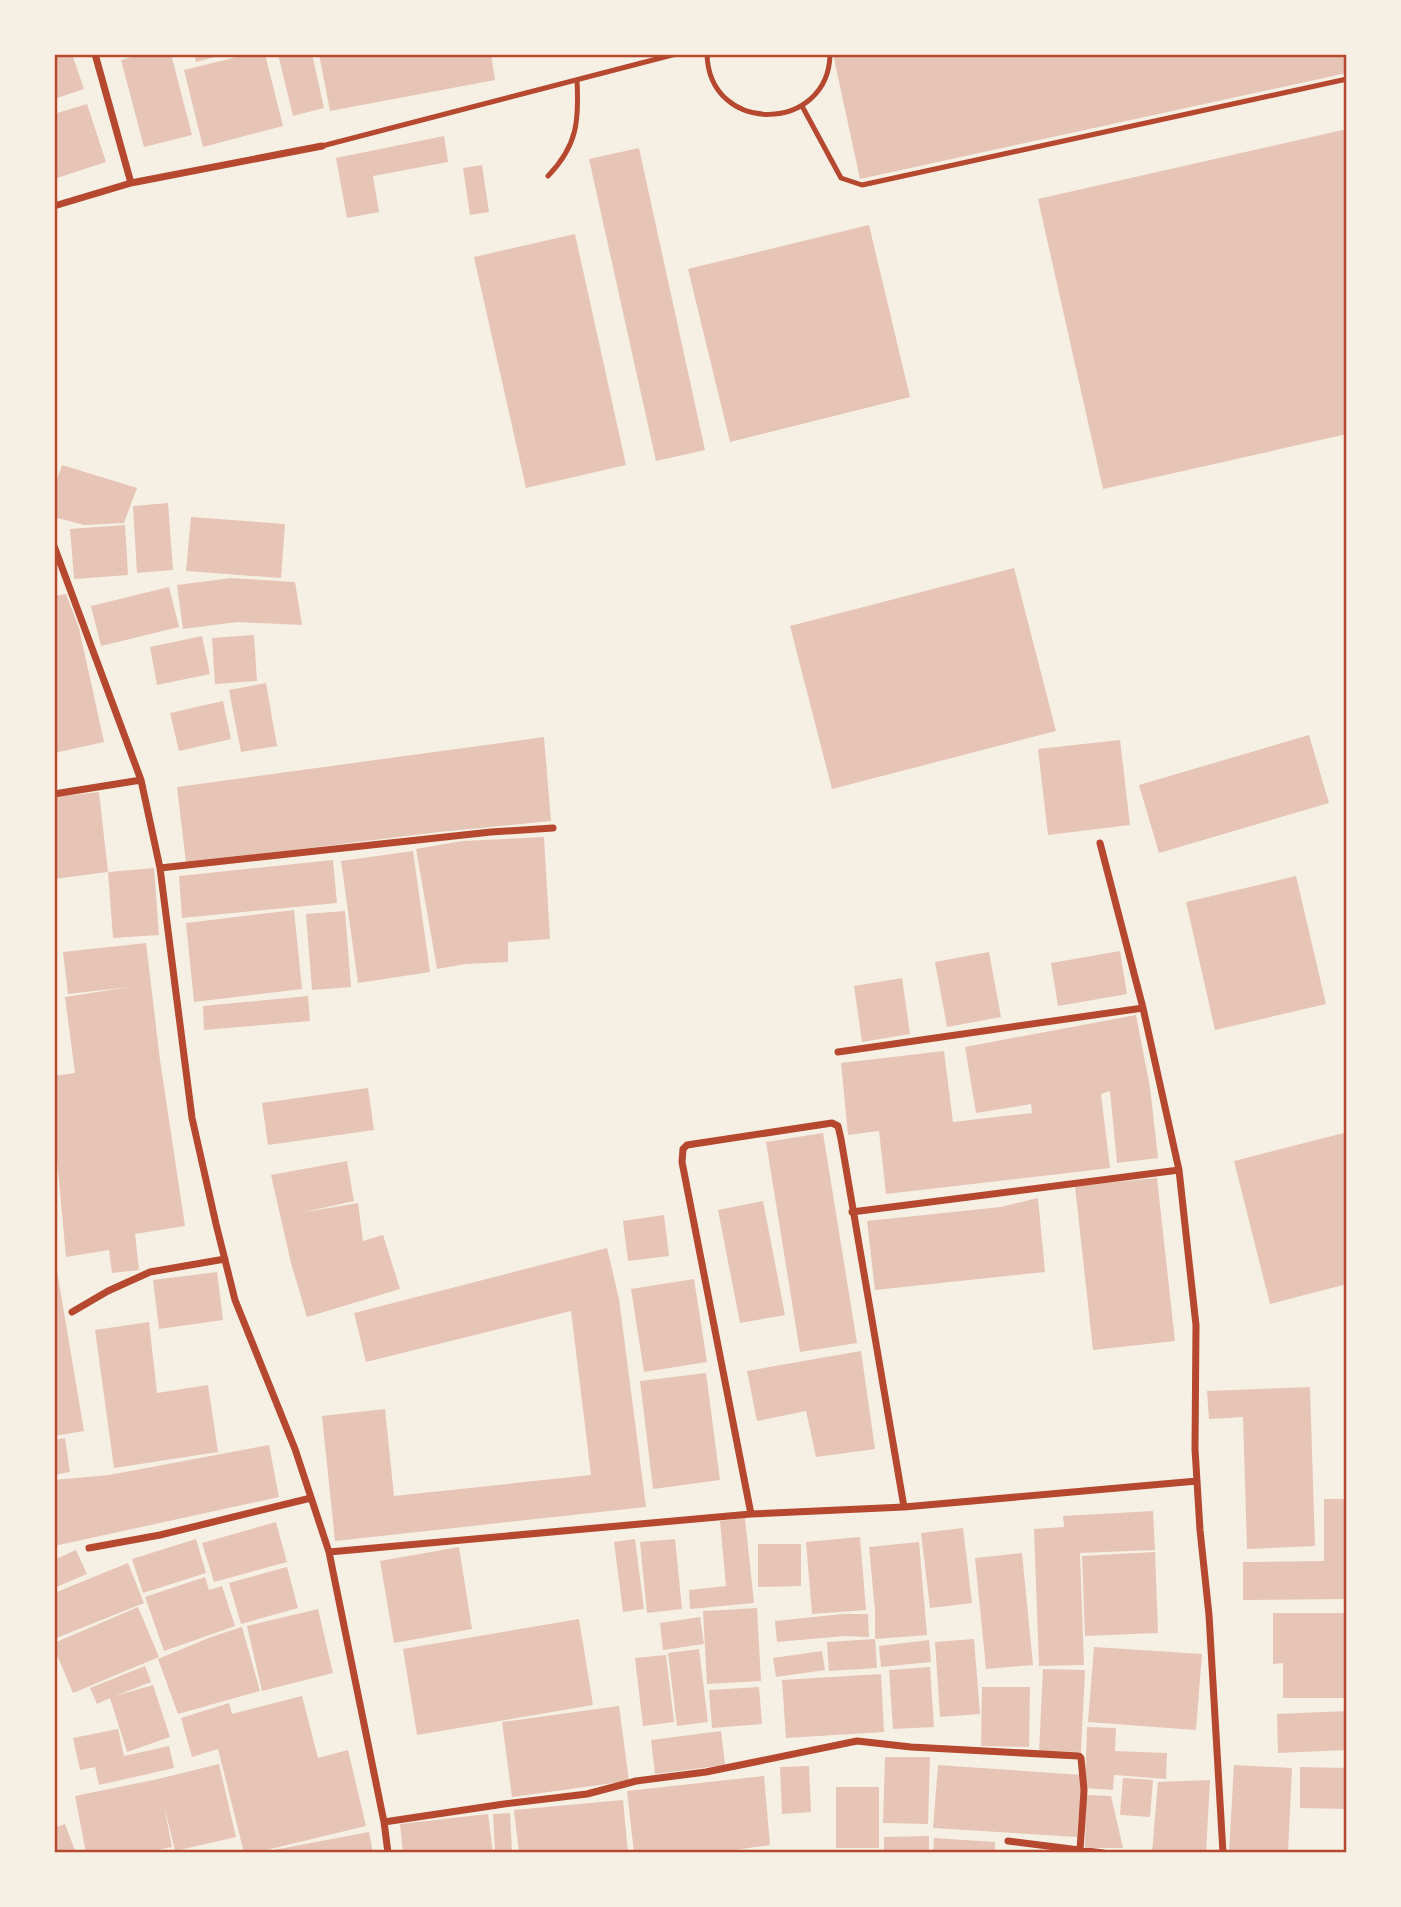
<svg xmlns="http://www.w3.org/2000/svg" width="1401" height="1907" viewBox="0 0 1401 1907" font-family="Inter,sans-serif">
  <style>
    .building { fill: #e6c5b7 }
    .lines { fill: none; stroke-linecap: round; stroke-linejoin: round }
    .service { stroke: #b5482f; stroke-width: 5 }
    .minor { stroke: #b5482f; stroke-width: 7 }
    .neatline { fill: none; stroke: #b5482f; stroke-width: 2.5 }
  </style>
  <rect width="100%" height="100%" fill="#f6efe4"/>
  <path class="building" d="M54 54H72L84 89 54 99Z
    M143 54H171L192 135 144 147 121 60Z
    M194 54H222V55L196 62Z
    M249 54H265L283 126 203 147 184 70Z
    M278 54H312L324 108 293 116Z
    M319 54H491L495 80 330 111Z
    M833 54H1347V73L860 179Z
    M87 104 106 162 54 179V114Z
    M1347 129V434L1103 489 1038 199Z
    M444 136 448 162 373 176 379 212 347 218 336 158Z
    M639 148 705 450 656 461 589 159Z
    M482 165 489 212 470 215 463 168Z
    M869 225 910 397 730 442 688 269Z
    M575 234 626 465 526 488 474 257Z
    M62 465 137 488 124 523 84 525 54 517V488Z
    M168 503 173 570 137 573 133 506Z
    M191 517 285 524 281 578 186 571Z
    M125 525 128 575 74 579 70 529Z
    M1014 568 1056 731 832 789 790 626Z
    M231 578 295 582 302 625 237 622 183 629 177 585Z
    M169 587 179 627 101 646 91 606Z
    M66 594 79 628 104 742 54 753V596Z
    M254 635 257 681 215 684 212 638Z
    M202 636 210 674 157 685 150 647Z
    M266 683 277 746 241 752 229 690Z
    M223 701 231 739 179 751 170 713Z
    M1309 735 1329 803 1159 853 1139 785Z
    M544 737 551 821 439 832 186 863 177 787Z
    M1120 740 1130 825 1048 835 1038 749Z
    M99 792 108 872 54 879V797Z
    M544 837 550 939 508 942V962L465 964 437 969 416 849 462 841Z
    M413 851 430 972 358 983 341 861Z
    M333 860 337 903 182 918 179 876Z
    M154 868 159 935 113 938 108 872Z
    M1296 876 1326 1004 1215 1030 1186 902Z
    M294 910 302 989 194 1002 186 923Z
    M345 911 351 987 312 990 306 914Z
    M146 943 160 1060 185 1226 135 1234 139 1270 112 1273 109 1250 66 1257 57 1160 54 1076 75 1073 65 997 129 987 68 994 63 952Z
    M1120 951 1127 994 1058 1006 1051 963Z
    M989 952 1001 1017 947 1027 935 962Z
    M902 978 910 1034 862 1042 854 986Z
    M308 996 310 1021 204 1030 203 1006Z
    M1136 1015 1150 1087 1158 1158 1117 1163 1110 1091 1101 1094 1110 1168 886 1194 879 1131 848 1135 841 1063 944 1051 953 1122 1032 1113 1031 1104 976 1113 965 1047Z
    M368 1088 374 1130 268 1145 262 1103Z
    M823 1133 857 1343 800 1352 766 1142Z
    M1344 1133 1347 1143V1284L1270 1304 1234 1161Z
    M347 1161 354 1201 300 1213 358 1203 363 1241 383 1235 400 1289 307 1317 291 1263 271 1175Z
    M1157 1178 1175 1341 1093 1350 1075 1186Z
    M1038 1198 1045 1272 875 1290 867 1221 1001 1207Z
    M763 1201 785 1315 740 1323 718 1210Z
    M664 1215 669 1256 628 1261 623 1221Z
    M607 1248 619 1299 646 1507 335 1541 322 1416 385 1409 394 1496 591 1475 571 1311 366 1362 354 1313Z
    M54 1253 84 1431 54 1436Z
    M217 1272 223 1320 159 1329 153 1280Z
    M694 1279 707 1362 644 1372 631 1289Z
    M149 1322 157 1393 208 1385 218 1452 114 1468 95 1330Z
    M861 1351 875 1449 816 1457 806 1411 757 1421 747 1371Z
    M706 1373 720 1480 653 1489 640 1381Z
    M1310 1387 1315 1546 1247 1549 1243 1417 1209 1419 1207 1391Z
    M65 1438 70 1472 54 1475V1440Z
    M269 1445 279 1497 54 1546V1480L109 1475Z
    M1324 1499H1347V1599L1243 1600V1562L1324 1561Z
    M1153 1511 1155 1550 1080 1553 1084 1665 1039 1666 1034 1529 1064 1527 1063 1516Z
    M745 1518 754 1603 690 1609 689 1590 726 1586 720 1521Z
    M276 1522 287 1562 214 1582 202 1543Z
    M963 1528 972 1603 930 1608 921 1533Z
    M860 1537 866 1610 812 1614 806 1542Z
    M196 1539 206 1573 143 1593 132 1559Z
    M635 1539 644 1609 623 1612 614 1542Z
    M675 1539 682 1609 647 1613 640 1542Z
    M919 1542 927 1635 875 1639V1611L869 1547Z
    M758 1544H801V1586L758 1587Z
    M459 1547 472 1629 394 1643 380 1561Z
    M76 1550 87 1574 54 1588V1560Z
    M1155 1552 1158 1633 1085 1636 1082 1556Z
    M1022 1553 1033 1665 986 1669 975 1558Z
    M128 1563 144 1603 54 1639V1593Z
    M287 1567 298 1608 241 1624 229 1583Z
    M205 1577 209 1590 222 1586 235 1626 164 1651 145 1597Z
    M138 1607 159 1657 73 1693 54 1648V1643Z
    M757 1608 761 1681 707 1684 703 1611Z
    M318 1609 333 1673 262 1691 247 1626Z
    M1273 1613H1347V1698H1283V1663L1273 1664Z
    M843 1614H868L869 1637 845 1636 777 1642 775 1621Z
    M700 1617 704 1644 663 1650 660 1623Z
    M579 1619 593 1705 417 1735 403 1649Z
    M242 1627 260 1691 178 1714 158 1659 211 1637Z
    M875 1639 877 1668 829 1671 827 1642Z
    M974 1639 980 1714 940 1717 935 1642Z
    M929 1640 931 1662 881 1667 879 1646Z
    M1094 1647 1202 1654 1196 1730 1088 1722Z
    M699 1649 708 1722 677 1726 668 1653Z
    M822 1651 825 1670 776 1677 773 1658Z
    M666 1655 674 1722 643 1726 635 1658Z
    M145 1666 151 1682 115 1696 153 1685 170 1737 127 1752 110 1698 97 1704 90 1688Z
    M930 1667 934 1727 893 1729 889 1670Z
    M1043 1669 1085 1670 1081 1752 1039 1751Z
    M881 1674 884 1732 786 1738 782 1680Z
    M759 1687 762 1724 712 1728 709 1690Z
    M982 1687H1030L1029 1747 981 1746Z
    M302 1696 318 1758 348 1750 366 1826 254 1853H244L218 1749 192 1757 181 1718 229 1703 232 1714Z
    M619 1706 629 1781 512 1797 502 1722Z
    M1347 1711V1750L1278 1753 1277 1714Z
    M1087 1727 1116 1728 1115 1751 1167 1753 1166 1779 1114 1775 1113 1790 1085 1788Z
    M118 1729 124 1756 169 1746 174 1768 99 1785 95 1767 80 1770 73 1738Z
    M721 1731 725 1765 655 1774 651 1740Z
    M885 1757H930L928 1824 883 1823Z
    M219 1764 236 1837 175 1851 164 1805 172 1847 142 1853H86L75 1796 158 1779Z
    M938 1765 1082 1775 1077 1837 933 1828Z
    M1234 1765 1292 1768 1288 1853H1229Z
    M809 1766 811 1812 782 1814 780 1767Z
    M1300 1767 1347 1768V1809L1300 1808Z
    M764 1776 770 1845 714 1853H634L627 1791Z
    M1123 1778 1153 1780 1150 1817 1120 1815Z
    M1210 1780 1206 1853H1152L1158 1782Z
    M836 1787H879V1848H836Z
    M1086 1795 1111 1796 1123 1848H1085Z
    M623 1800 628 1853H519L514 1810Z
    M510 1813 512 1853H495L493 1814Z
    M488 1814 493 1853H403L400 1824Z
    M65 1824 76 1853H54V1828Z
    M369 1832 373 1853H268V1851Z
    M929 1836V1853H884V1837Z
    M934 1838 995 1842V1853H933Z"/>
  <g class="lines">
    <path class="service" d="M707 54C709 136 829 133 830 54
      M802 106 841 178 862 185 1347 79
      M322 146 676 54
      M548 176C578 145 579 120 577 80"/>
    <path class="minor" d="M95 54 131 183
      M54 206 131 183 322 146
      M54 546 141 780 160 868 192 1118 216 1224 235 1300 295 1449 329 1552 384 1822 388 1853
      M54 794 141 780
      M1100 843 1143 1008 1179 1170 1196 1325 1195 1449 1200 1530 1209 1615 1223 1853
      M160 868 491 832 553 828
      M838 1052 1143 1008
      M852 1212 1179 1170
      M72 1312 108 1291 150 1272 225 1259
      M751 1514 682 1162 683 1149 687 1145 832 1123 838 1126 841 1139 904 1507
      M89 1548 160 1535 311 1498
      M329 1552 751 1514 904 1507 1197 1481
      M384 1822 504 1804 587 1794 636 1781 706 1772 857 1741 911 1747 1079 1756 1081 1758 1084 1790 1080 1850
      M1008 1841 1103 1853"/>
  </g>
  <rect width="1401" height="1907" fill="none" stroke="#f6efe4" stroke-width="112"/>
  <rect x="56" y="56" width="1289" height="1795" class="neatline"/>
</svg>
